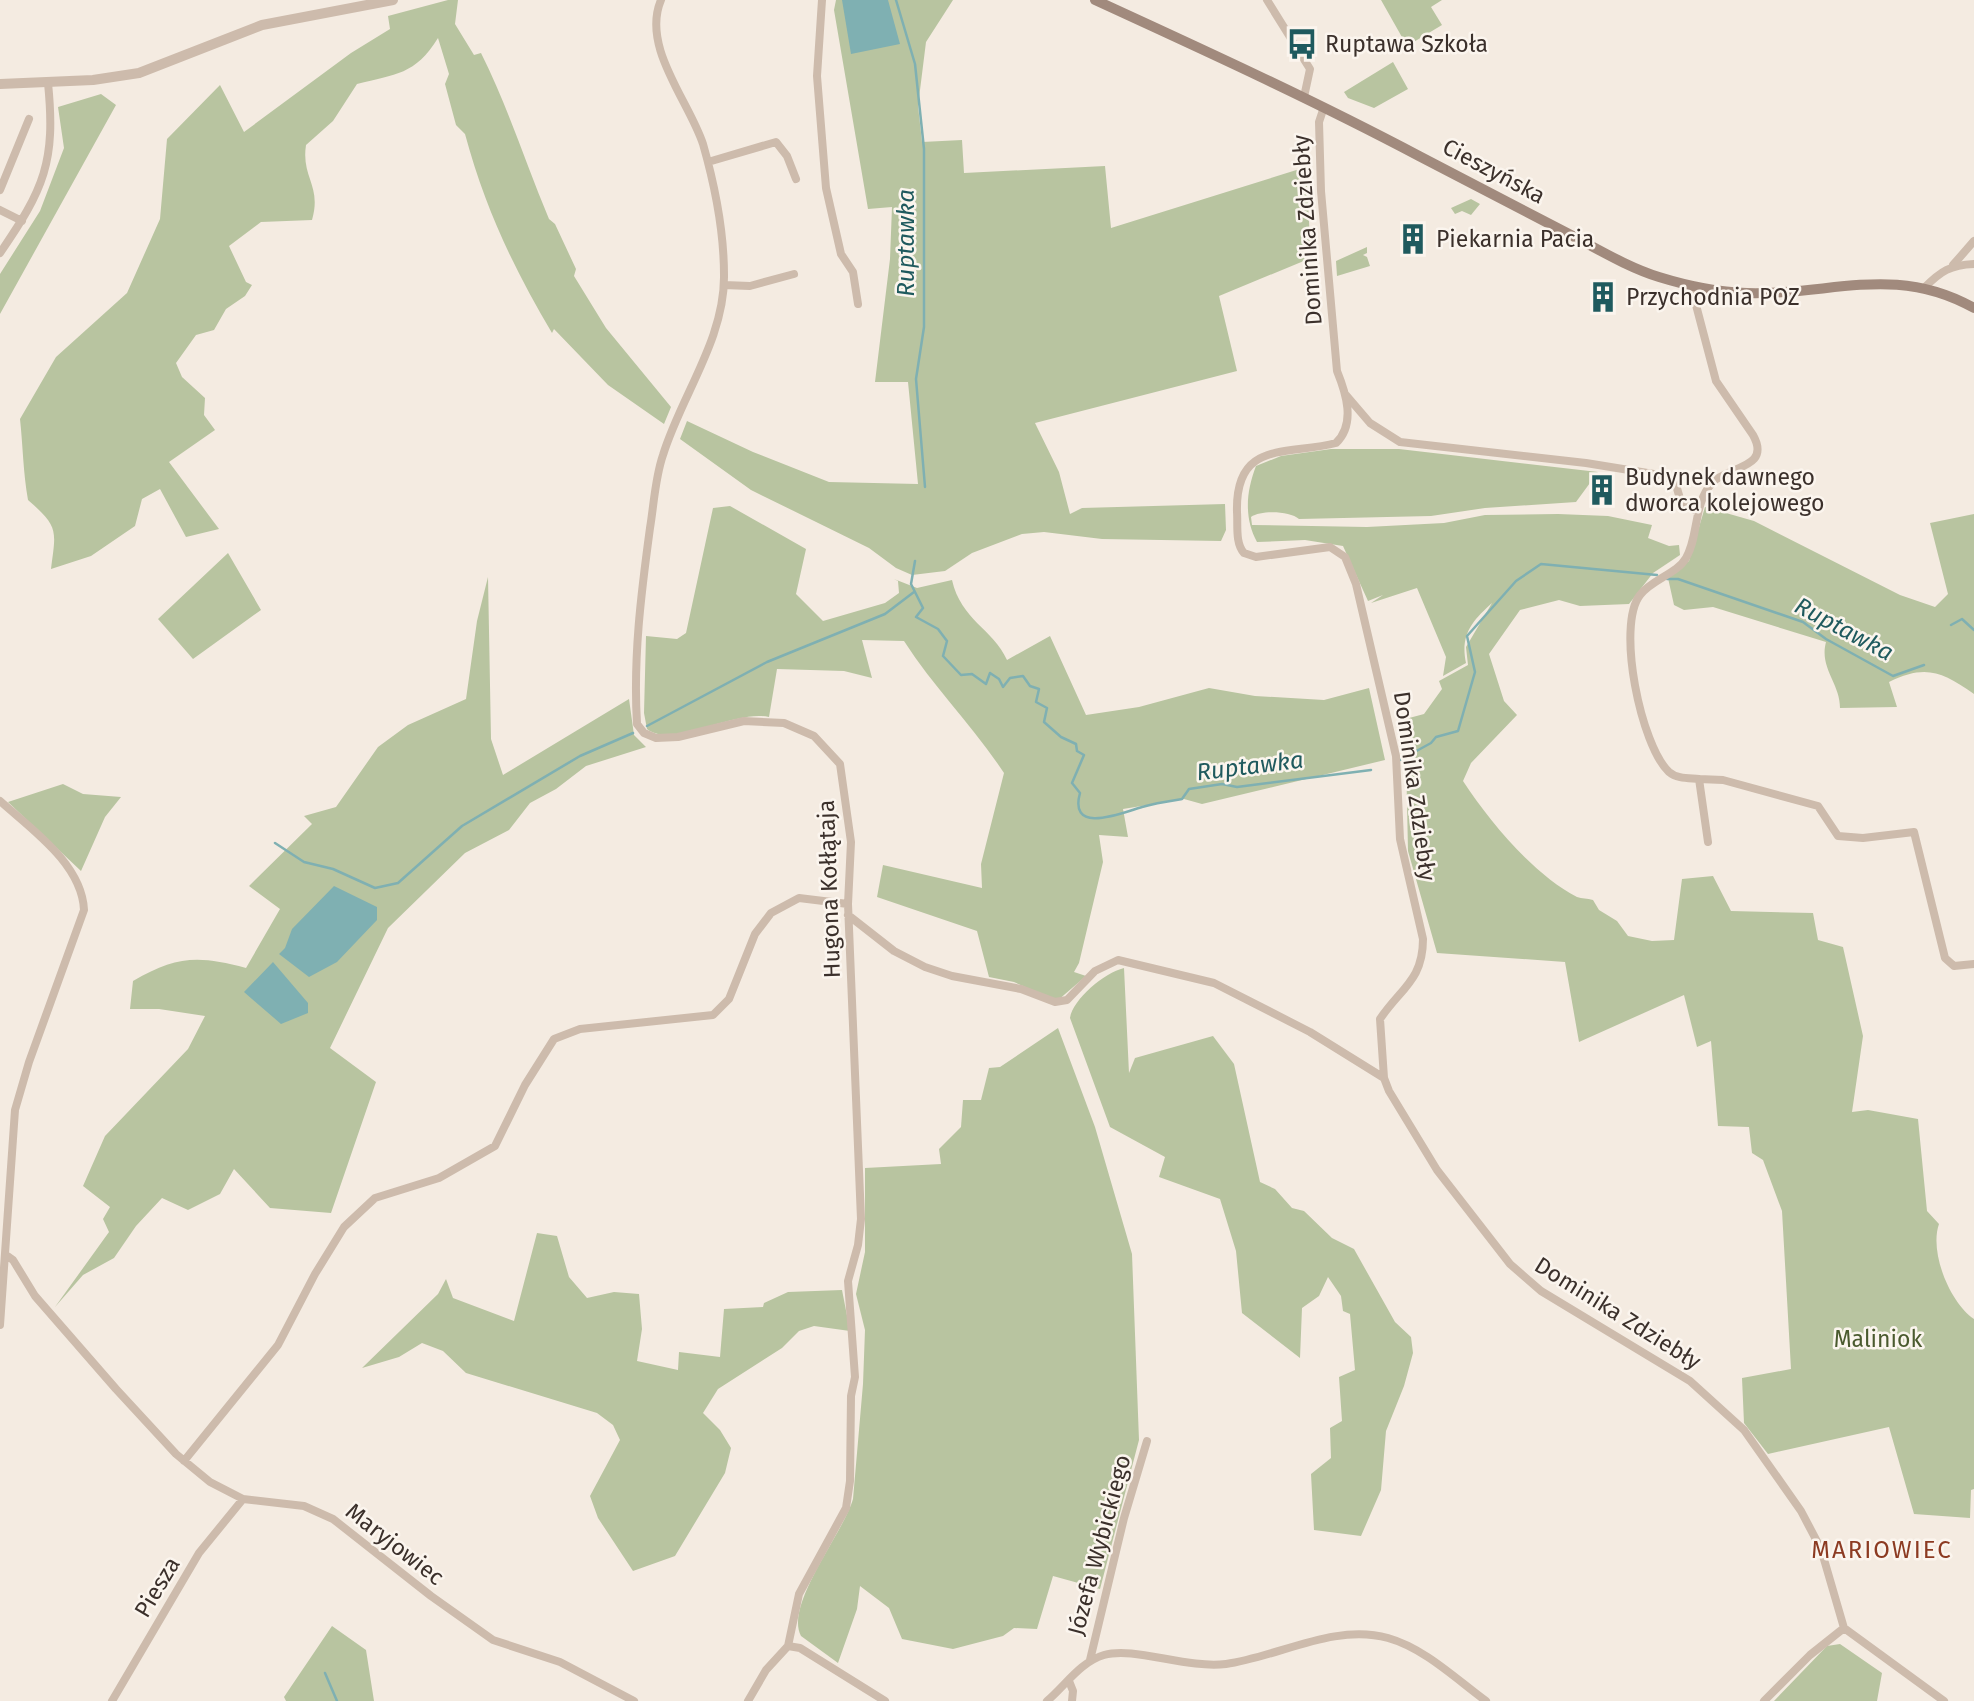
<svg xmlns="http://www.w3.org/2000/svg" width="1974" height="1701" viewBox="0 0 1974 1701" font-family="'Fira Sans',sans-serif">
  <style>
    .green { fill: #b8c4a0 }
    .water { fill: #7fb0b2 }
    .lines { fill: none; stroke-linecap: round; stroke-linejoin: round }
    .stream { stroke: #7fb0b2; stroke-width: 2.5 }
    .minor { stroke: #cdbbac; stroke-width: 8 }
    .tertiary { stroke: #cdbbac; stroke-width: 10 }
    .secondary { stroke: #a18a7d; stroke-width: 10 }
    .labels { text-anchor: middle; stroke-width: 5; stroke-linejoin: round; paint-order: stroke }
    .poi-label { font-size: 23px; fill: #3b302b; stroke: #fbf5ee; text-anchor: start }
    .street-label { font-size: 23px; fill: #3b302b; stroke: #fbf5ee }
    .park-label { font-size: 23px; fill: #4a5a2e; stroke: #fbf5ee }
    .water-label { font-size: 24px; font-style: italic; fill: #1f5a5e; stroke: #fbf5ee }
    .neighbourhood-label { font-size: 24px; letter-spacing: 2px; fill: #8c3b22; stroke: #fbf5ee }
  </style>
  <rect width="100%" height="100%" fill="#f4ebe1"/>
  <path class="green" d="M448 0H458L455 24 474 55 481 53C508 107 526 164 549 219L555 224 576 269 574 276 606 328 671 407 664 424 608 385 554 329 552 333C513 267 485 208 465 134L456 125 445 84 449 74 438 38C415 75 396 74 357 84L333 121 306 145C301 178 322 185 312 220L261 222 229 246 246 282 252 285 245 296 226 309 214 330 196 335 176 363 182 377 205 398 204 415 215 430 169 462 219 529 186 537 160 489 142 499 135 526 91 556 51 569C56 530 59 527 28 500 23 472 23 447 20 419L56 357 127 293 160 219 167 139 220 85 244 132 351 53 390 29 388 16Z
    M836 0H953L926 42 918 106 922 142 962 140 964 173 1105 166 1111 228 1306 167 1311 258 1219 296 1237 371 1035 423 1059 472 1070 514 1082 508 1225 504 1226 530 1221 541 1102 539 1044 532 1022 534 972 553 945 571 912 575 896 568 869 548 751 490 680 439 687 421 753 452 829 482 918 484 908 382H875L890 259 892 207 868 209 834 10Z
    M1381 0H1442L1431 7 1442 25 1407 46Z
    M1393 62 1408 89 1374 108 1348 98 1344 92Z
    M101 94 116 105 0 314V274L40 211 64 148 58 107Z
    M1471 199 1480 204 1471 215 1462 211 1455 214 1451 208Z
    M1367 247V253L1363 255 1367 257 1370 266 1337 276 1336 261Z
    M1331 449H1399L1598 472 1576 502 1485 508 1431 516 1299 519C1290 511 1261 510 1251 517L1252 525 1367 527 1444 523 1485 515 1558 514 1608 516 1652 525 1648 538 1669 546 1679 545 1680 555 1653 573 1629 604 1580 606 1559 600 1520 610 1489 654 1504 701 1517 715 1471 763 1463 781C1490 822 1533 874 1577 897 1582 899 1587 898 1593 900L1599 910 1617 921 1628 936 1652 941 1674 940 1682 879 1713 876 1731 911 1813 913 1818 940 1843 947 1863 1036 1852 1112 1868 1110 1918 1119 1927 1211 1939 1224C1929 1252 1950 1303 1974 1319V1489L1971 1490 1970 1518 1914 1514 1889 1427 1768 1454 1744 1423 1742 1378 1791 1369 1782 1211 1763 1160 1752 1153 1749 1127 1718 1126 1711 1041 1697 1047 1684 995 1579 1042 1565 962 1437 953 1408 851 1406 756 1398 721 1424 714 1442 689 1439 681 1468 665 1466 647 1492 603C1472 621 1460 635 1466 663L1443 676 1446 657 1417 588 1371 603 1383 595 1368 601 1343 546 1305 540 1257 542C1244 518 1246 492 1256 466L1281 456Z
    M730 506 806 549 796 594 823 621 885 603 899 593 898 581 894 579 917 588 952 580C961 620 993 629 1007 660L1050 636 1086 715 1139 707 1209 688 1255 696 1324 700 1369 688 1385 760 1202 804 1184 799 1123 809 1128 837 1099 835 1103 862 1079 963 1074 972 1086 976 1057 1001 1014 982 989 977 977 931 877 897 883 865 982 888 981 864 1004 773C973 726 935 689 904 641L862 640 872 678 844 671 777 669 769 717C736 709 671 749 647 729L644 713 646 636 677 639 686 633 713 508Z
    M1705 507 1754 521 1900 595 1935 607 1948 594 1930 523 1974 514V694C1942 672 1926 664 1889 682L1897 707 1840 708C1840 683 1819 668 1826 642L1713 607 1684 610 1674 605 1668 578H1662L1689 561Z
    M228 553 261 610 193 659 158 619Z
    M488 577 491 739 503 775 629 699 634 735 646 747 586 766 556 789 530 803 509 830 465 853 388 928 330 1048 376 1082 331 1213 270 1208 234 1169 220 1194 188 1210 162 1198 136 1226 114 1258 83 1275 55 1307 109 1232 103 1219 110 1207 83 1186 105 1136 188 1049 205 1016 159 1009H130L133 981C176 956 198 955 246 968L280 909 249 886 312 824 304 816 336 807 378 747 408 725 466 699 477 621Z
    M63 784 83 794 121 797 105 817 81 871 8 802Z
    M1124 968 1129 1073 1135 1058 1213 1036 1234 1064 1260 1182 1275 1189 1292 1208 1304 1211 1332 1238 1354 1249 1395 1322 1411 1337 1413 1353 1404 1386 1386 1431 1381 1490 1361 1536 1314 1530 1311 1474 1331 1458 1330 1428 1342 1421 1339 1377 1355 1370 1350 1314 1343 1311 1341 1296 1328 1277 1319 1296 1302 1308 1300 1358 1242 1313 1236 1251 1220 1199 1159 1177 1165 1157 1110 1127 1070 1018C1073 999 1104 973 1124 968Z
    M1058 1028 1095 1127 1132 1254 1139 1440 1100 1589 1053 1576 1037 1629 1014 1628 1003 1636 953 1649 902 1639 889 1608 860 1586 857 1609 838 1663 801 1636C784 1605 844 1532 853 1499L863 1384 865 1330 856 1294 865 1252V1168L941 1164 939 1149 961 1127 963 1100H981L989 1068 1000 1067Z
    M537 1233 557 1236 569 1277 587 1298 614 1292 639 1294 642 1329 637 1361 678 1370 679 1352 720 1357 724 1309 763 1307 764 1303 788 1292 842 1290 850 1331 814 1326 799 1331 782 1348 718 1389 703 1413 720 1430 731 1448 725 1473 675 1556 633 1571 598 1518 590 1496 620 1440 613 1425 597 1413 466 1373 443 1351 422 1343 399 1357 362 1368 438 1294 446 1279 453 1298 514 1321Z
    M332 1626 366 1650 374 1701H286L284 1697Z
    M1840 1644 1882 1673 1877 1701H1774L1827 1646Z"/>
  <path class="water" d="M842 0H888L900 44 851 54Z
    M334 886 377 907V920L337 962 309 977 279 954 285 948 292 929Z
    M273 962 308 1003V1013L281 1024 244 992Z"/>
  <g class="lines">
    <path class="stream" d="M896 0 915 64 924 149V327L916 379 925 487
      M915 561 911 584 923 608 916 617 938 629 947 641 943 656 961 675 972 674 986 684 990 673 999 679 1003 687 1010 678 1023 676 1030 686 1039 689 1036 702 1047 708 1044 722 1061 737 1076 744 1077 751 1084 755 1072 783 1080 793C1068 836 1124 812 1142 807 1155 803 1169 801 1182 799L1189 789 1222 784 1237 787 1371 770
      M1667 579H1678L1803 622 1826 639 1893 676 1924 665
      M1951 625 1962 619 1974 630
      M647 726 767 662 885 614 914 592
      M1400 760 1431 743 1436 737 1458 731 1475 672 1467 636 1516 581 1541 564 1657 575
      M275 843 304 862 333 869 375 888 398 883 462 826 580 756 633 733
      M325 1673 337 1701"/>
    <path class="minor" d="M661 0C641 47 689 101 703 144 715 186 724 232 724 275 725 339 681 396 663 455 655 478 654 504 650 528 641 594 633 658 637 724L644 733 656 738 678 737 744 721 784 723 814 736 840 764 851 842 848 904 861 1219 858 1245 848 1281 855 1377 851 1396 850 1481 846 1508 799 1594 788 1646
      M822 0 817 76 826 188 841 254 853 272 858 304
      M1267 0 1310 69 1304 97
      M1324 107 1319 122 1321 191 1337 371C1346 393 1356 424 1336 443 1288 456 1235 439 1237 512 1238 525 1235 543 1244 553L1256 557 1330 547 1345 557 1356 584 1396 756 1400 839 1423 939C1423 980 1401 988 1380 1019L1384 1078 1389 1091 1437 1170 1510 1264 1541 1291 1690 1381 1744 1430 1801 1511 1821 1549 1844 1628 1944 1701
      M708 162 776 142 787 156 796 179
      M0 190 29 119
      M0 210 22 221
      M0 253C44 189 56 162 48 83
      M1953 265 1974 241
      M724 285 750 286 794 274
      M1691 286 1716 381 1753 435C1772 469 1727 466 1712 483 1693 504 1699 536 1686 558 1677 574 1652 579 1640 595 1616 626 1641 746 1669 772 1677 779 1689 778 1699 779
      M1924 288C1941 271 1950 265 1974 264
      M1346 395 1370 423 1400 442 1586 463 1666 476 1676 485 1681 502 1698 512
      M0 801C31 829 82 864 84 910L29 1062 15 1110 0 1325
      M1708 842 1699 779 1723 780 1818 806 1838 836 1863 838 1914 832 1945 958 1954 966 1974 964
      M848 915 894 951 925 967 952 976 1021 989 1055 1002 1067 1000 1095 971 1118 960 1214 983 1310 1032 1384 1078
      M6 1255 13 1260 35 1296 116 1389 176 1454 210 1482 243 1499 304 1506 333 1519 431 1596 493 1640 560 1662 634 1701
      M184 1461 278 1345 315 1274 344 1227 375 1198 439 1178 495 1146 525 1085 554 1039 580 1029 713 1015 729 999 755 934 771 913 799 898 848 904
      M788 1646 800 1648 885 1701
      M1090 1660 1124 1518 1147 1441
      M1069 1681 1073 1691 1072 1701
      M112 1701 199 1553 243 1499
      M748 1701 766 1670 788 1646
      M1047 1701C1065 1686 1080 1662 1104 1655 1134 1646 1186 1669 1226 1664 1278 1657 1334 1623 1388 1638 1424 1648 1456 1679 1486 1701
      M1764 1701 1810 1655 1844 1628"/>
    <path class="tertiary" d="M0 84 93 80 139 73 262 25 393 0"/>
    <path class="secondary" d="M1095 0C1204 50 1313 100 1419 156 1469 182 1519 208 1569 234 1598 249 1627 267 1659 277 1688 286 1717 292 1747 293 1830 296 1894 263 1974 308"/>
  </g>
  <defs>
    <symbol id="bus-bare" viewBox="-9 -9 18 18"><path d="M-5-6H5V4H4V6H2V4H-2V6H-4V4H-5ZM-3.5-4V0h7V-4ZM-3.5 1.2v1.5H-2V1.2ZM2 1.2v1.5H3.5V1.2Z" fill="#1f5a5e" stroke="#fbf5ee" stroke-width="2.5" paint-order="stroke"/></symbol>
    <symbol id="building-bare" viewBox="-9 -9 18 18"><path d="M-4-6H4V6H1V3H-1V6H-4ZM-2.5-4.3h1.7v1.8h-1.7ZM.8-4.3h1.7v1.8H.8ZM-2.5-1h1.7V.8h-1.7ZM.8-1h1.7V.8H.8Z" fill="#1f5a5e" stroke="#fbf5ee" stroke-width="2.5" paint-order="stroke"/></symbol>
  </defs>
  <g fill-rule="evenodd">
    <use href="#bus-bare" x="1280" y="22" width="44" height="44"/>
    <use href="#building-bare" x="1391" y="217" width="44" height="44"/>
    <use href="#building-bare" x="1581" y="275" width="44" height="44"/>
    <use href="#building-bare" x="1580" y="468" width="44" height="44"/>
  </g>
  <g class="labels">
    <g class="poi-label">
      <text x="1325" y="52">Ruptawa Szkoła</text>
      <text x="1436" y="247">Piekarnia Pacia</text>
      <text x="1626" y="305">Przychodnia POZ</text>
      <text x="1625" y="485">Budynek dawnego<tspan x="1625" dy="26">dworca kolejowego</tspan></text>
    </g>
    <g class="street-label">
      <text transform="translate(1494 171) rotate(28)" y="8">Cieszyńska</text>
      <text transform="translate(1307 230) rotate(-94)" y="8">Dominika Zdziebły</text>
      <text transform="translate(1415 786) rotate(82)" y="8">Dominika Zdziebły</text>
      <text transform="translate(829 889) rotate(-92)" y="8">Hugona Kołłątaja</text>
      <text transform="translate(1618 1313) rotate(32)" y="8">Dominika Zdziebły</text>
      <text transform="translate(395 1544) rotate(38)" y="8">Maryjowiec</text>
      <text transform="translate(1099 1545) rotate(-75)" y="8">Józefa Wybickiego</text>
      <text transform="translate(157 1587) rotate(-59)" y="8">Piesza</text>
    </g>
    <g class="park-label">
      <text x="1878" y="1347">Maliniok</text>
    </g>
    <g class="water-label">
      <text transform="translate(906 243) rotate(-90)" y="8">Ruptawka</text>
      <text transform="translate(1844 629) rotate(28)" y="8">Ruptawka</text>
      <text transform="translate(1250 766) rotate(-7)" y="8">Ruptawka</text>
    </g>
    <g class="neighbourhood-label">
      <text x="1882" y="1558">MARIOWIEC</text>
    </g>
  </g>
</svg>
